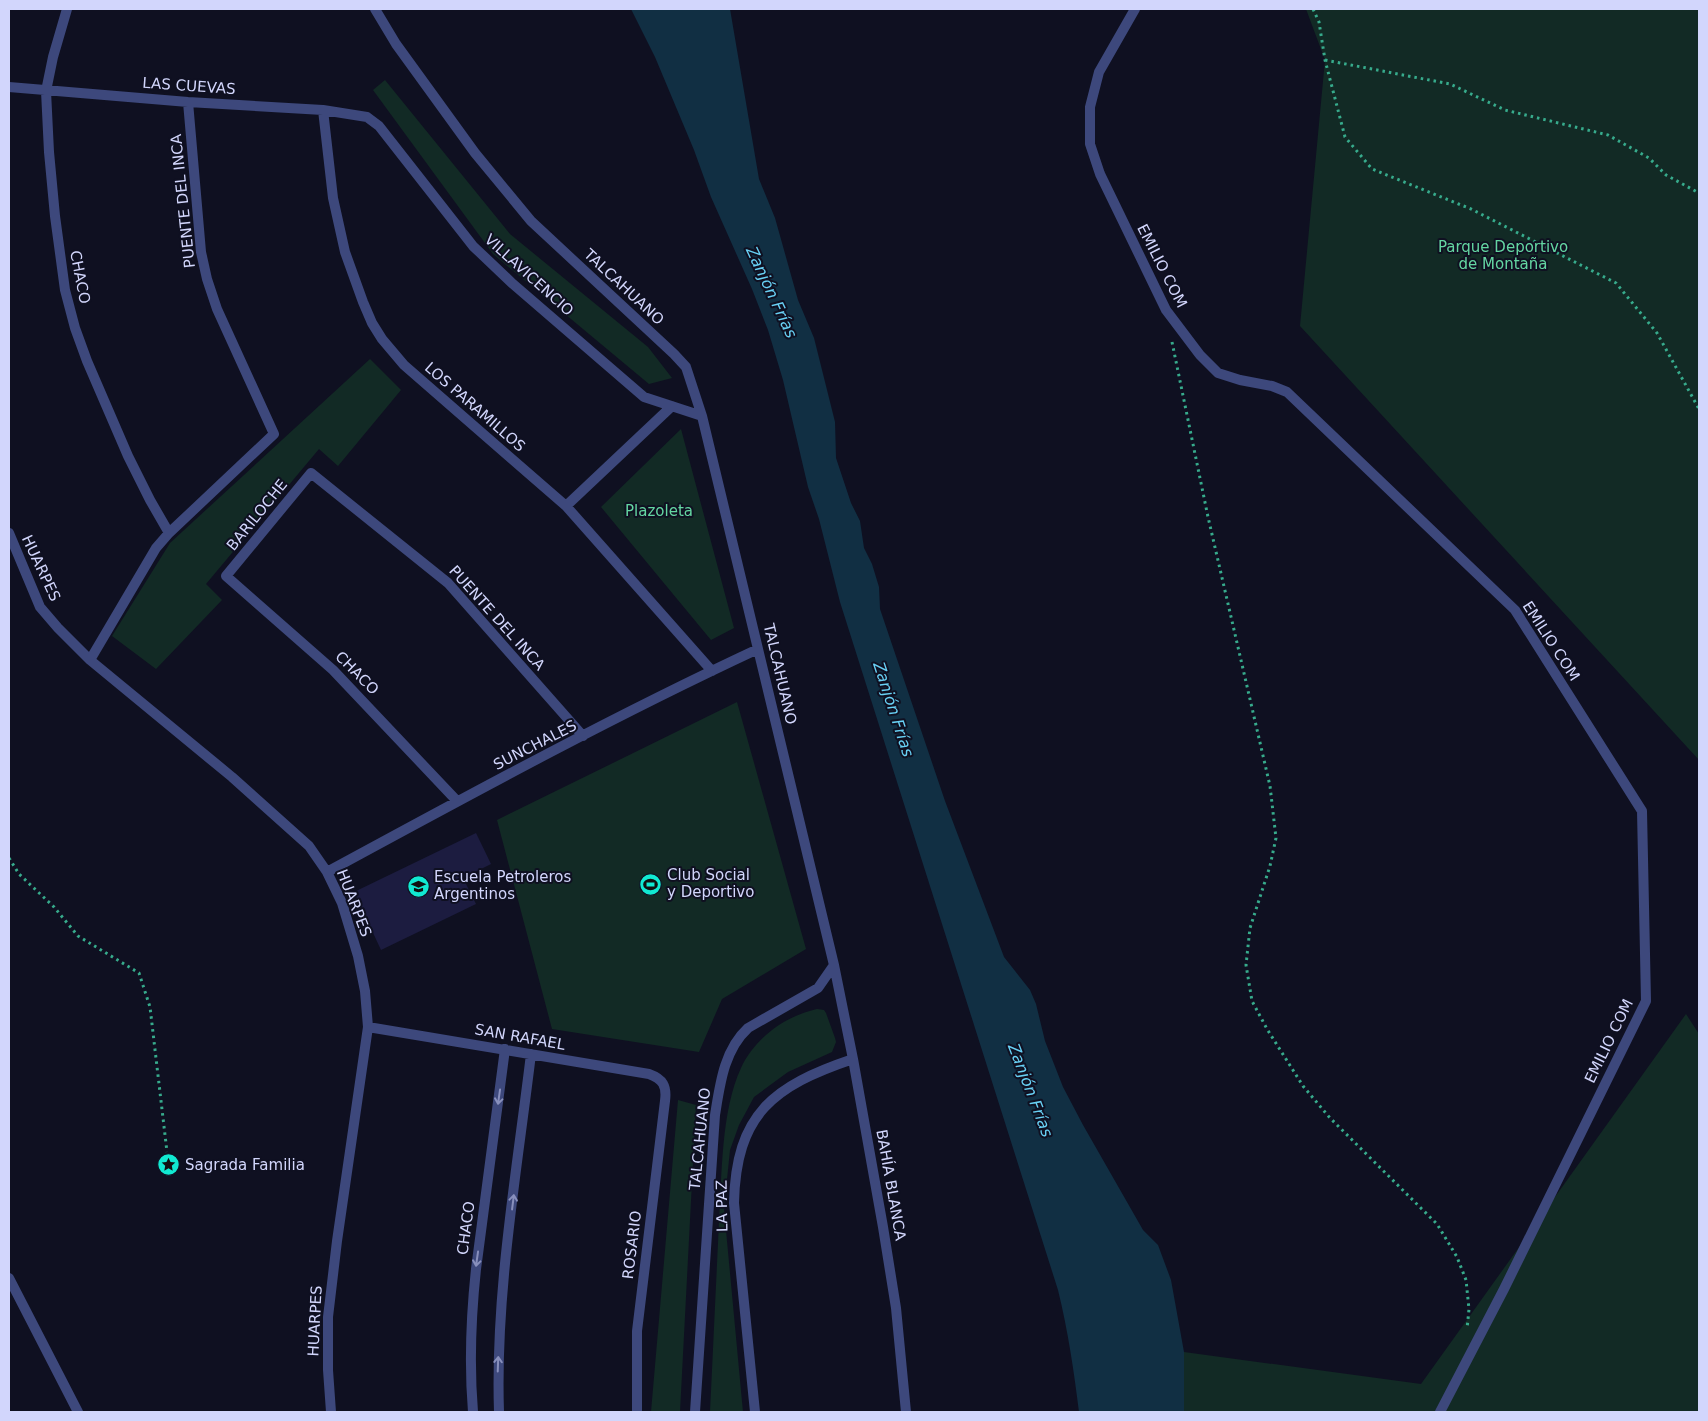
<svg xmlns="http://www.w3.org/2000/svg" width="1708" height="1421" viewBox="0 0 1708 1421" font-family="'DejaVu Sans',sans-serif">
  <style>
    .green { fill: #122a25 }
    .water { fill: #112f43 }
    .building { fill: #1c1c40 }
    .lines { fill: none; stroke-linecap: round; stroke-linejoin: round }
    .path { stroke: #37ab8c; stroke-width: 3; stroke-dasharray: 2.5 4; stroke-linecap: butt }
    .minor { stroke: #3d487c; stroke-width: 10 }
    .oneway { stroke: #888fbc }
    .labels { text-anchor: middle; stroke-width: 4; stroke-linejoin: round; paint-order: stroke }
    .street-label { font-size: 15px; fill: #d2d6fc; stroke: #0f1021 }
    .park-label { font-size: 15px; fill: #64d6a2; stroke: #0f1021 }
    .poi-label { font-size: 15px; fill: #d2d6fc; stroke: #0f1021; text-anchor: start }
    .water-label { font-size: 16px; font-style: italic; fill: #68d0f4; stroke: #0f1021 }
  </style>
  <rect width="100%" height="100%" fill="#0f1021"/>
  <path class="green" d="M1306 9H1699V760L1300 326 1325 60Z
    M385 80 510 234 648 347 672 378 649 384 493 254 373 90Z
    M370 359 401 390 338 466 319 449 206 584 222 600 156 669 112 636 170 543Z
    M681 429 734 628 711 640 601 507Z
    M737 702 806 949 722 999 699 1052 552 1029 497 820Z
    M817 1009 824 1010 826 1013 835 1038 836 1042 832 1052 788 1072 754 1097 739 1125 730 1150 724 1209 743 1412H710C713 1349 716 1285 719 1222 722 1175 721 1111 741 1068 755 1038 785 1016 817 1009Z
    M1686 1014 1699 1034V1412H1184V1352L1421 1384Z
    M678 1100 696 1105 680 1412H651Z"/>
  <path class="water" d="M631 9H730L759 179 775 218 798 300 814 338 835 422 836 458 851 503 860 521 864 548 872 564 879 587 880 609 945 801 1004 957 1030 990 1036 1004 1045 1041 1063 1087 1083 1125 1143 1230 1158 1245 1171 1280 1184 1352V1412H1079C1074 1371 1068 1331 1058 1290L840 602 819 519 808 487 783 380 768 330 752 289 711 197 694 150 655 57Z"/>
  <path class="building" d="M476 833 491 864 463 878 476 904 381 950 354 892Z"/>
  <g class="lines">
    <path class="path" d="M1313 9 1319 22 1325 60 1345 137 1372 169 1471 209 1616 283 1657 333 1699 409
      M1325 60 1450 84 1505 110 1608 135 1649 158 1666 175 1699 193
      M1172 342 1208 517 1270 786 1276 838 1270 866 1250 928 1246 965 1252 1001 1267 1029 1303 1086 1330 1118 1437 1224 1457 1257 1466 1280 1469 1309 1467 1329
      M9 858 19 874 54 907 78 936 139 973 150 1007 167 1152"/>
    <path class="minor" d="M67 9 53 57 46 91 49 152 55 216 65 290 75 328 87 361 128 456 150 500 169 533
      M375 9 396 44 475 153 531 221 674 354 686 367 702 416 834 965 853 1059 883 1227 896 1308 906 1412
      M1135 9 1099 72 1090 107V144L1100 174 1166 310 1200 355 1218 373 1240 380 1272 386 1287 392 1515 610 1642 811 1646 1001 1504 1289 1440 1412
      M9 87 188 102 323 110 367 117 379 126 473 246 513 284 644 397 702 416
      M323 110 333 198 345 252 363 302 372 323 382 339 404 365 566 506 712 671
      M566 506 672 406
      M9 533 40 607 58 628 90 660 232 777 309 846 327 872 342 903 358 956 365 991 368 1027 337 1241 328 1317V1370L331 1412
      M90 660 156 548 169 533 274 434 217 309 207 279 201 252 188 102
      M457 801 333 670 226 576 311 473 448 583 583 736
      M327 872C469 795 612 717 758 649
      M368 1027 649 1074C663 1079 667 1086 665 1101L637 1331V1412
      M9 1278 78 1412
      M473 1412C469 1364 471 1316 476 1269L505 1049
      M499 1412C495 1294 517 1171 531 1054
      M695 1412 715 1115C720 1084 724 1050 748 1028L818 988 834 965
      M755 1412 734 1203C736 1114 773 1086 853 1059"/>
  </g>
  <defs><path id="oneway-shaft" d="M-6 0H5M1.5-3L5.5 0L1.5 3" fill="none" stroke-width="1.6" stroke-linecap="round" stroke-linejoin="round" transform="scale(1.25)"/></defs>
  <g class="oneway">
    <use href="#oneway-shaft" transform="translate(499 1097) rotate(98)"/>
    <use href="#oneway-shaft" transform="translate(513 1202) rotate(-83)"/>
    <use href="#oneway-shaft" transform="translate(477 1259) rotate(98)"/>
    <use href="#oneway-shaft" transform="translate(498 1364) rotate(-88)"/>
  </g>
  <defs>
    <symbol id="stadium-disc" viewBox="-11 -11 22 22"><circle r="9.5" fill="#11e9d2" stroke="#0f1021"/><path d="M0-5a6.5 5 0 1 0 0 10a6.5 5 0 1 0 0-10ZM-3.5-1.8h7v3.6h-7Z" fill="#111"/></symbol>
    <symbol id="school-disc" viewBox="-11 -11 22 22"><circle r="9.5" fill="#11e9d2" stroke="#0f1021"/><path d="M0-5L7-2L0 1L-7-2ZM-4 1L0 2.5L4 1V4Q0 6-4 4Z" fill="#111"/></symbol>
    <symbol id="sight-disc" viewBox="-11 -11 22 22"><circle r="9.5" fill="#11e9d2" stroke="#0f1021"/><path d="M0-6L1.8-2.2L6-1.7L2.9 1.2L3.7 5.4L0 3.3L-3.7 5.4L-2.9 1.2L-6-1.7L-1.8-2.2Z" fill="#111"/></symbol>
  </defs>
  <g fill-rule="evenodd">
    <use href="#stadium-disc" x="638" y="872" width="25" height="25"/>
    <use href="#school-disc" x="406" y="874" width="25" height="25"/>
    <use href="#sight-disc" x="156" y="1152" width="25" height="25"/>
  </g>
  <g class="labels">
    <g class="street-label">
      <text transform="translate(189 86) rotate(4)" y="5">LAS CUEVAS</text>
      <text transform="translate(183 201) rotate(-96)" y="5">PUENTE DEL INCA</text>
      <text transform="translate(1162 266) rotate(63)" y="5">EMILIO COM</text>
      <text transform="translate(529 275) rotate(42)" y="5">VILLAVICENCIO</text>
      <text transform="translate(80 277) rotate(79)" y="5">CHACO</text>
      <text transform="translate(624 287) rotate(43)" y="5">TALCAHUANO</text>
      <text transform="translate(475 407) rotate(41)" y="5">LOS PARAMILLOS</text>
      <text transform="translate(257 515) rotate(-51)" y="5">BARILOCHE</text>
      <text transform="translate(41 568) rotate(65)" y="5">HUARPES</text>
      <text transform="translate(497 618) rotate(48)" y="5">PUENTE DEL INCA</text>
      <text transform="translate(1551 641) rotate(57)" y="5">EMILIO COM</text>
      <text transform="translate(357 673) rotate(45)" y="5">CHACO</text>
      <text transform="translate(780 674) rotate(77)" y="5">TALCAHUANO</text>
      <text transform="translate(535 745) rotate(-27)" y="5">SUNCHALES</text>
      <text transform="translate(354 903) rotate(69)" y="5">HUARPES</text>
      <text transform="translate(520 1037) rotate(10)" y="5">SAN RAFAEL</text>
      <text transform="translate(1609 1041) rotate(-64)" y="5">EMILIO COM</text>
      <text transform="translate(700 1139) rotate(-84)" y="5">TALCAHUANO</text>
      <text transform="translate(891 1185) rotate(80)" y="5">BAHÍA BLANCA</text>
      <text transform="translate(722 1206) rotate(-91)" y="5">LA PAZ</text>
      <text transform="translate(466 1228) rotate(-82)" y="5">CHACO</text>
      <text transform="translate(632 1245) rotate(-83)" y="5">ROSARIO</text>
      <text transform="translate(315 1321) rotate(-87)" y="5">HUARPES</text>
    </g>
    <g class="park-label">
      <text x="1503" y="252">Parque Deportivo<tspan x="1503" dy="17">de Montaña</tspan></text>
      <text x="659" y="516">Plazoleta</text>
    </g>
    <g class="poi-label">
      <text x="667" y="880">Club Social<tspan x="667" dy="17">y Deportivo</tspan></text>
      <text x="434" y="882">Escuela Petroleros<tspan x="434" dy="17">Argentinos</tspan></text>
      <text x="185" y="1170">Sagrada Familia</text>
    </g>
    <g class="water-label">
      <text transform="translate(772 292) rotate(65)" y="6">Zanjón Frías</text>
      <text transform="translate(894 709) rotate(72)" y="6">Zanjón Frías</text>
      <text transform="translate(1031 1090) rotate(69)" y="6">Zanjón Frías</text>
    </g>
  </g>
  <rect width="1708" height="1421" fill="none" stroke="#d2d6fc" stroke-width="20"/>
</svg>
